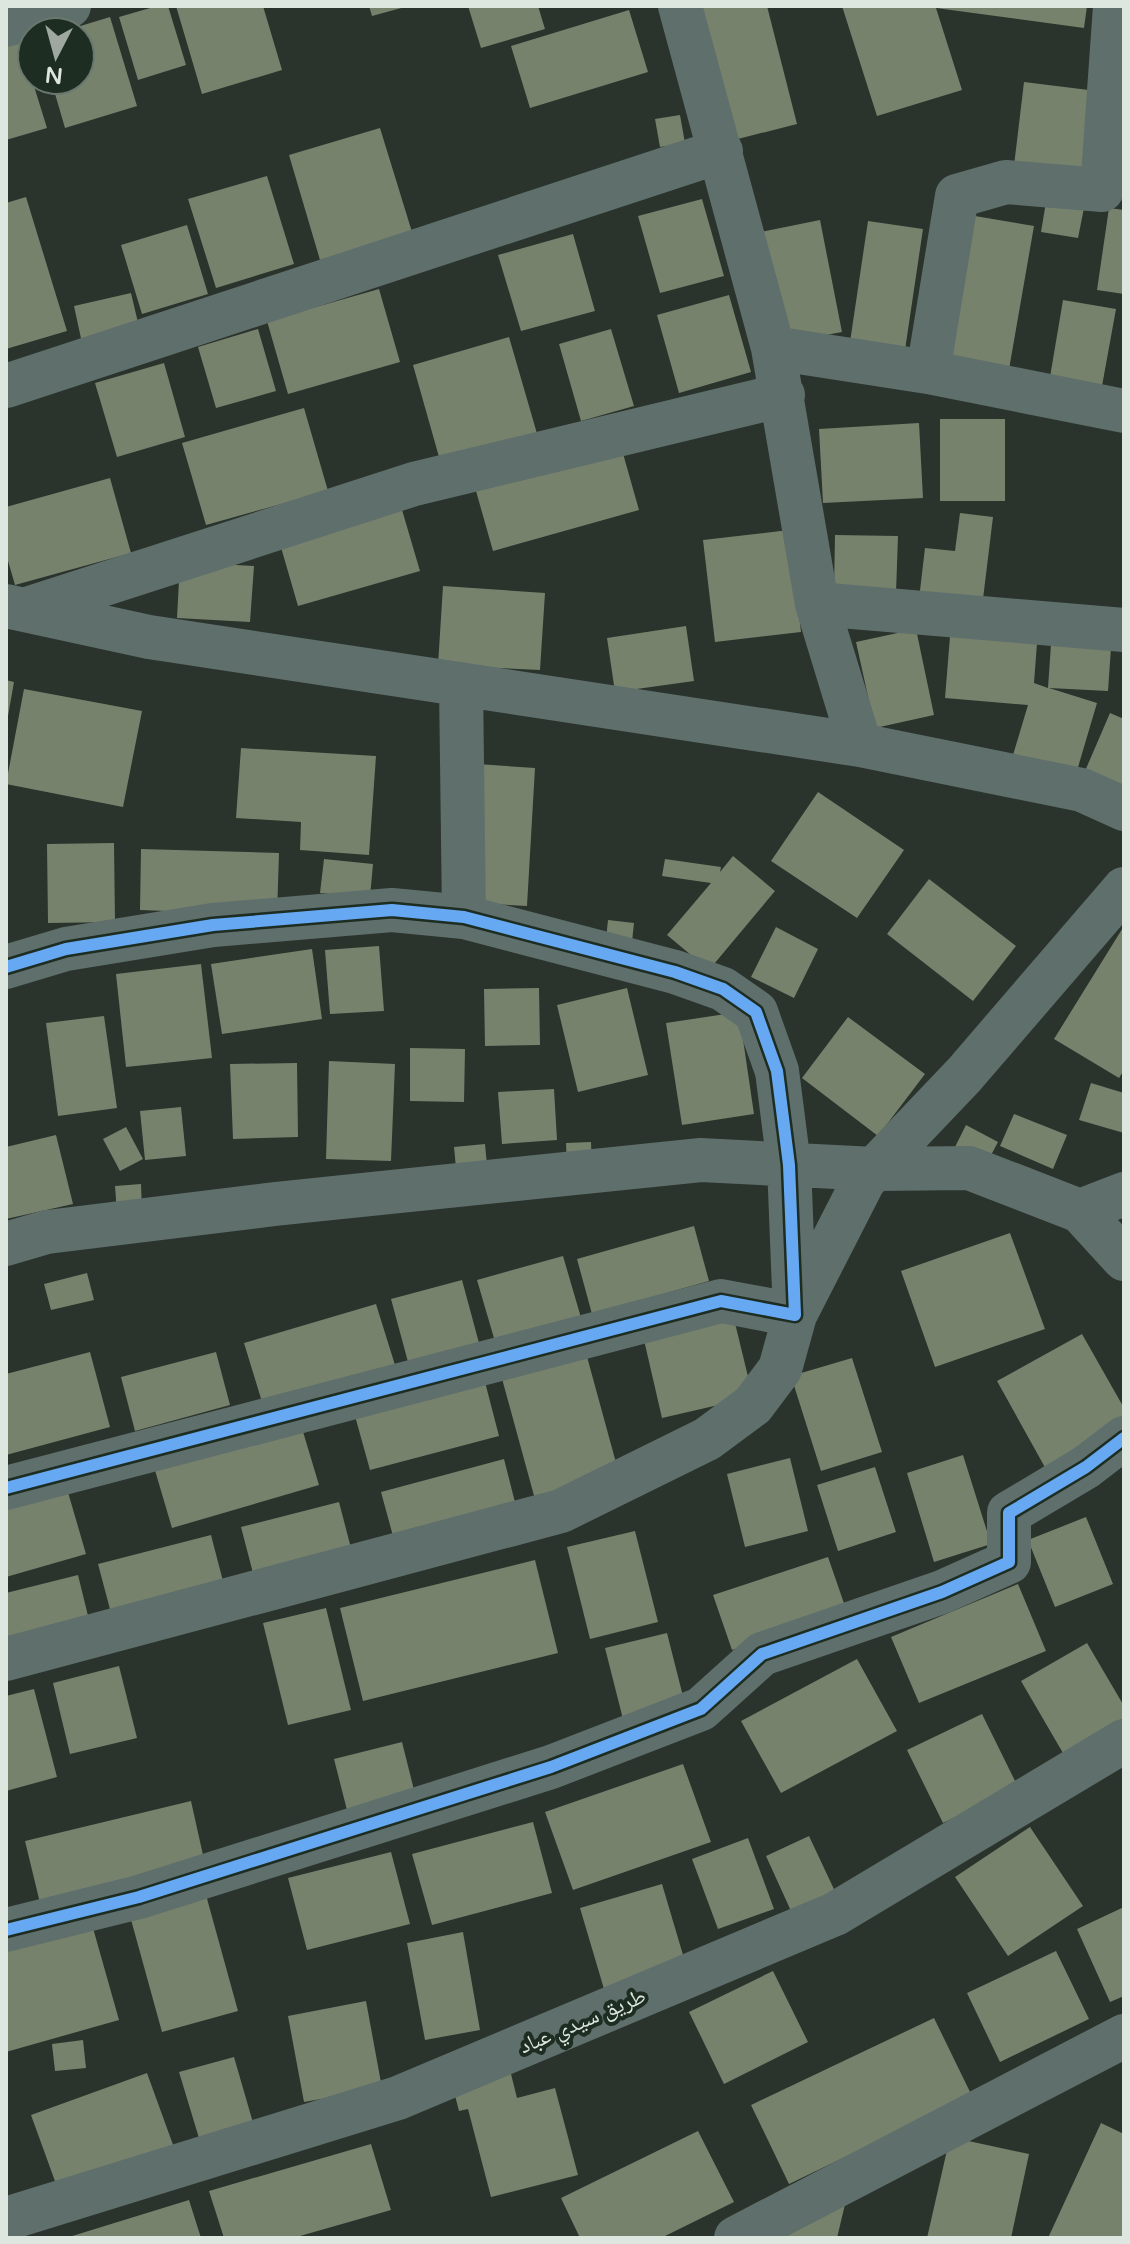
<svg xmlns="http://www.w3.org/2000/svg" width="1130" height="2244" viewBox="0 0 1130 2244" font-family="'Varela Round','Noto Naskh Arabic',sans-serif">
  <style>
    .building { fill: #77826d }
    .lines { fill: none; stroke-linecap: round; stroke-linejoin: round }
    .minor { stroke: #5f6f6c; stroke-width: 44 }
    .cycleway-casing { stroke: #1d2d22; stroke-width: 17 }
    .cycleway { stroke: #66a8f1; stroke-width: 12 }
    .labels { text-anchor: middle; stroke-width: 8; stroke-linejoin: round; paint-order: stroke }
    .street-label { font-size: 22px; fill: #dde7e0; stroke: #1d2d22 }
  </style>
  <rect width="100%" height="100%" fill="#2a332c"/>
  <path class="building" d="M157 6H168L186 65 138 80 119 17Z
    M176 6H263L282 70 202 94Z
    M369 6H404L405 7 372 16Z
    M468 6H538L545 29 481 48Z
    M704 6H767L797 124 730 141 696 8Z
    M842 6H1087L1084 28 936 8 962 90 877 116Z
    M629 10 648 72 530 108 511 46Z
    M110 17 137 106 65 128 51 80H80V32L64 31Z
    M20 41 47 128 6 140V45Z
    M1024 82 1105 92 1093 184 1013 174Z
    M680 115 685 143 660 147 655 119Z
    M380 128 412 232 320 260 289 155Z
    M267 176 294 264 216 288 188 199Z
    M26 197 67 331 6 349V203Z
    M702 199 724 276 660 293 638 216Z
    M1046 202 1084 208 1078 238 1041 232Z
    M1109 208 1124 210V294L1097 290Z
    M963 214 1034 226 1008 375 938 362Z
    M820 220 842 332 778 344 756 233Z
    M868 221 923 229 905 350 850 342Z
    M187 225 208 294 142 314 121 245Z
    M573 234 595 311 521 331 498 255Z
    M379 289 400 362 288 394 267 321Z
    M131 293 140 331 82 343 74 306Z
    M729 295 751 372 679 393 657 315Z
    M1063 300 1116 309 1102 386 1050 377Z
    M258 329 276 391 216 408 198 347Z
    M611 329 634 406 581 421 559 344Z
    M509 337 538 437 441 464 413 365Z
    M164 363 185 437 117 457 95 383Z
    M304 408 328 491 206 525 182 443Z
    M940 419H1005V501H940Z
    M919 423 923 498 823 503 819 429Z
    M622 450 639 510 493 551 476 491Z
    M110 478 131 553 15 585 6 554V507Z
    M400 503 420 571 298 606 278 537Z
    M960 513 993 517 982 607 919 599 925 548 955 551Z
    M789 530 801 632 715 642 703 540Z
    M835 535 898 536 896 593 834 591Z
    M180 562 254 566 250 622 177 618Z
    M443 586 545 593 540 670 438 665Z
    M951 624 1038 630 1034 683 1048 688 1051 644 1111 648 1108 691 1049 688 1097 703 1076 774 1013 755 1028 705 945 698Z
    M686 626 694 681 615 692 607 638Z
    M916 629 934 715 875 728 856 642Z
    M6 680 14 682 8 716 6 715Z
    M24 689 142 711 123 807 6 784Z
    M1110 713 1124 719V788L1085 771Z
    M241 748 376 756 369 855 300 850 301 822 236 818Z
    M463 763 535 768 527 906 455 902Z
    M818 792 904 850 857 918 771 861Z
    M114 843 115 922 48 923 47 844Z
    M141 849 279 853 277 915 140 910Z
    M733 856 775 891 709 970 667 935 711 883 662 876 665 859 721 867 720 872Z
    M324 859 373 864 370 897 320 893Z
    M929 879 1016 946 973 1001 887 934Z
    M608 920 634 923 632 942 606 939Z
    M1124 926V1070L1119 1078 1054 1039Z
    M776 927 818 949 794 998 751 977Z
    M379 946 384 1011 330 1014 325 950Z
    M312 949 322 1019 222 1034 211 964Z
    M201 964 212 1058 126 1067 116 974Z
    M539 988 540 1045 485 1046 484 989Z
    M627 988 648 1075 578 1092 557 1005Z
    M739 1012 754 1114 682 1125 666 1023Z
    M104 1016 117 1108 58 1116 46 1023Z
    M848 1017 925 1074 878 1136 802 1078Z
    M410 1048 465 1049 464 1102 410 1101Z
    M329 1061 395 1064 391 1161 326 1159Z
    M297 1063 298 1137 233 1139 230 1064Z
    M1091 1083 1124 1093V1133L1079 1120Z
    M554 1089 557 1140 502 1144 498 1092Z
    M181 1107 186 1156 145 1160 140 1111Z
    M1014 1114 1067 1135 1053 1169 1000 1146Z
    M966 1125 998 1142 982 1172 950 1157Z
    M126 1127 143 1159 120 1171 103 1139Z
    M56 1135 73 1204 6 1219V1147Z
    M591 1142 592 1165 567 1167 566 1143Z
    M485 1144 488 1175 457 1178 454 1147Z
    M141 1184 142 1211 117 1213 115 1186Z
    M694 1226 709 1281 592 1314 577 1259Z
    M1010 1233 1045 1329 935 1367 901 1271Z
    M563 1256 582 1321 496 1345 477 1280Z
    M87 1273 94 1300 51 1310 44 1284Z
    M462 1280 479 1343 408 1362 391 1299Z
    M376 1304 395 1365 263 1405 244 1343Z
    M734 1319 753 1397 662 1418 644 1340Z
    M1082 1334 1124 1408V1428L1047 1471 997 1381Z
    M90 1352 110 1427 6 1455V1374Z
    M216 1352 230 1405 135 1431 121 1377Z
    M586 1353 621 1481 536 1503 501 1375Z
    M852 1358 882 1452 821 1471 791 1376Z
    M485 1382 499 1436 370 1470 355 1416Z
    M301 1425 319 1485 172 1528 154 1467Z
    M963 1455 991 1544 934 1562 907 1473Z
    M790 1458 808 1531 745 1547 727 1474Z
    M504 1459 518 1514 396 1547 381 1492Z
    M875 1467 896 1532 838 1551 817 1485Z
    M65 1482 86 1554 6 1577V1498Z
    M339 1502 352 1552 254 1577 241 1527Z
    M1086 1517 1113 1584 1055 1607 1028 1540Z
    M635 1531 658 1622 590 1639 567 1547Z
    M211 1535 224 1585 111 1613 98 1564Z
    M828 1557 847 1612 732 1650 713 1595Z
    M535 1560 558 1653 363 1701 340 1608Z
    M78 1575 91 1628 6 1649V1593Z
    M1018 1584 1046 1651 919 1703 891 1637Z
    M326 1608 351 1710 288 1725 263 1623Z
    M667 1633 687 1712 625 1727 605 1648Z
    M1087 1643 1124 1706V1718L1063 1753 1021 1681Z
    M857 1659 897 1731 781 1793 741 1721Z
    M119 1666 137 1738 70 1754 53 1683Z
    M34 1689 57 1777 6 1791V1696Z
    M982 1714 1018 1787 943 1823 907 1750Z
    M402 1742 418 1806 350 1822 334 1759Z
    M683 1764 711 1842 573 1890 545 1812Z
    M191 1801 205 1864 40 1903 25 1841Z
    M533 1822 552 1893 432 1925 412 1854Z
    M1030 1827 1083 1906 1008 1956 955 1877Z
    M809 1836 840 1902 796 1922 766 1856Z
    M748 1838 774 1909 718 1929 692 1859Z
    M391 1852 410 1924 307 1950 288 1878Z
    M662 1884 686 1965 604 1989 580 1908Z
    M206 1895 238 2011 162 2032 130 1916Z
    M1124 1907V1996L1110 2002 1077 1929Z
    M91 1921 119 2020 6 2052V1945Z
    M463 1932 480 2030 425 2040 407 1943Z
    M1056 1951 1089 2019 1000 2062 967 1993Z
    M773 1971 808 2042 724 2084 689 2012Z
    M366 2001 382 2088 304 2102 288 2016Z
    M934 2018 972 2096 789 2184 751 2105Z
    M83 2040 86 2068 55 2071 52 2044Z
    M234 2057 256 2133 202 2148 179 2072Z
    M510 2070 517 2098 555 2088 578 2175 491 2197 468 2109 459 2111 452 2084Z
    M147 2073 176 2153 60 2195 31 2115Z
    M1101 2123 1124 2134V2238H1048Z
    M698 2131 734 2202 661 2238H580L561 2198Z
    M950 2137 1029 2154 1011 2238H927Z
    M371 2144 391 2210 293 2238H224L209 2191Z
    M189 2200 201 2238H69V2237Z
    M846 2200 837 2238H759Z"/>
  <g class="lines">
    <path class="minor" d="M680 6 773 348 817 604 860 745
      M6 25 69 6
      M773 348 928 372 1124 411
      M928 372 957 196 1006 182 1102 190 1115 6
      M6 386 721 151
      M817 604 1124 630
      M6 606 149 637 860 745 1082 790 1124 809
      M27 609 414 484 783 395
      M461 684 464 917
      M6 967 66 949 213 925 392 910 464 917 675 972 723 989 756 1012 777 1071 789 1165 795 1315 721 1301 6 1488
      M1080 1211 1124 1259
      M6 1244 47 1232 275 1204 701 1160 875 1169 969 1168 1080 1211 1124 1194
      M6 1659 561 1511 707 1439 753 1405 780 1369 795 1315 864 1180 964 1075 1124 889
      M6 1930 139 1897 551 1767 701 1709 762 1654 942 1592 1009 1562V1513L1086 1467 1124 1438
      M6 2219 398 2098 835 1914 1124 1741
      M736 2238 1124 2036"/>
    <defs>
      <path id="cycleway" d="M6 967 66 949 213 925 392 910 464 917 675 972 723 989 756 1012 777 1071 789 1165 795 1315 721 1301 6 1488
        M6 1930 139 1897 551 1767 701 1709 762 1654 942 1592 1009 1562V1513L1086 1467 1124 1438"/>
    </defs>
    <use href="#cycleway" class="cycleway-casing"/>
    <use href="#cycleway" class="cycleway"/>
  </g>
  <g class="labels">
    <g class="street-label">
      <text transform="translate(582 2020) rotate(-23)" y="8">طريق سيدي عباد</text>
    </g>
  </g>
  <rect width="1130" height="2244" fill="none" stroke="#dde7e0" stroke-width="16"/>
  <g transform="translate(56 56) rotate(186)"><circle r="38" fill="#1d2d22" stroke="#6a776e" stroke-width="2"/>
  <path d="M0-6L14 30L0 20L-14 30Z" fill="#9ea8a1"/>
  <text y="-12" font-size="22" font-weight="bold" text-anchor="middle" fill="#dde7e0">N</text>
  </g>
</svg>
